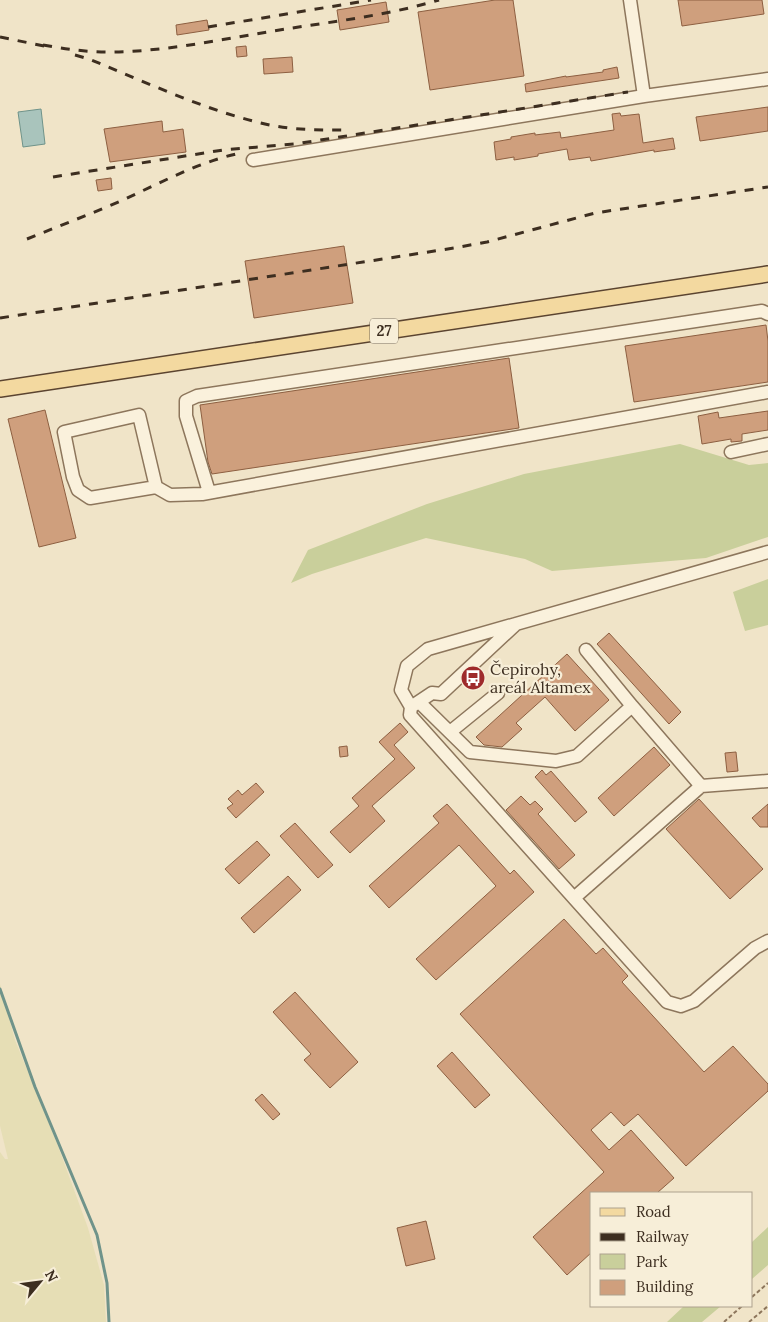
<svg xmlns="http://www.w3.org/2000/svg" width="768" height="1322" viewBox="0 0 768 1322" font-family="Lora,serif">
  <style>
    .farmland { fill: #e6deb5 }
    .green { fill: #c9cf9b }
    .water { fill: #a9c4bc; stroke: #6f938a }
    .lines { fill: none; stroke-linecap: round; stroke-linejoin: round }
    .stream { stroke: #6f938a; stroke-width: 3 }
    .building { fill: #cf9f7d; stroke: #8d5f41 }
    .minor-casing { stroke: #8d765c; stroke-width: 15 }
    .major-casing { stroke: #5b4430; stroke-width: 18 }
    .path { stroke: #8d765c; stroke-width: 2; stroke-dasharray: 4 2.5; stroke-linecap: butt }
    .minor { stroke: #faf1dc; stroke-width: 12 }
    .major { stroke: #f3d9a0; stroke-width: 15 }
    .rail { stroke: #3d2e20; stroke-width: 3; stroke-dasharray: 9 9; stroke-linecap: butt }
    .labels { text-anchor: middle; stroke-width: 4.5; stroke-linejoin: round; paint-order: stroke }
    .shield { fill: #f7eed8; stroke: #756857; stroke-width: 1 }
    .shield-label { font-size: 15px; font-weight: bold; fill: #3d2e20 }
    .poi-label { font-size: 16px; fill: #3d2e20; stroke: #f7eed8; text-anchor: start }
  </style>
  <rect width="100%" height="100%" fill="#f0e4c8"/>
  <path class="farmland" d="M0 984 15 1040 58 1146 88 1228 104 1285 106 1322H0V1152L5 1159H8L0 1126Z"/>
  <path class="green" d="M680 444 749 465 768 463V537L706 558 552 571 525 559 426 538 312 574 291 583 308 550 427 504 524 474Z
    M768 579V625L745 631 733 592Z
    M768 1227V1265L752 1279V1242Z
    M684 1306H721L702 1322H667Z"/>
  <path class="water" d="M41 109 45 144 23 147 18 112Z"/>
  <g class="lines">
    <path class="stream" d="M0 989 35 1087 97 1235 107 1283 109 1322"/>
  </g>
  <path class="building" d="M495 0H513L524 76 430 90 418 12Z
    M678 0H762L764 14 682 26Z
    M386 2 389 22 340 30 337 10Z
    M207 20 209 30 177 35 176 25Z
    M246 46 247 56 237 57 236 47Z
    M292 57 293 72 264 74 263 59Z
    M617 67 619 78 526 92 525 84 566 76V77L603 72V70Z
    M768 107V131L700 141 696 117Z
    M620 113 621 116 639 114 643 143 673 138 675 149 654 152V150L591 161 590 157 569 160 567 149 538 154V156L514 160V157L496 160 494 142 511 139V137L535 133V135L560 132 561 138 614 130 612 114Z
    M162 121 163 132 183 129 186 152 110 162 104 129Z
    M111 178 112 189 98 191 96 180Z
    M344 246 353 303 254 318 245 261Z
    M766 325 768 341V382L634 402 625 346Z
    M509 358 519 428 212 474 208 462 200 405Z
    M45 410 76 538 39 547 8 419Z
    M768 411V430L742 434V441L731 442V439L702 444 698 416 718 412 719 418Z
    M609 633 681 712 669 724 597 644Z
    M567 654 609 700 575 731 545 697 516 723 522 729 502 747 484 745 476 737Z
    M400 723 408 732 394 745 415 768 372 806 385 821 350 853 330 832 359 806 352 798 395 759 379 742Z
    M347 746 348 756 340 757 339 747Z
    M654 747 670 765 614 816 598 798Z
    M736 752 738 771 727 772 725 753Z
    M542 770 546 775 551 771 587 812 575 822 535 777Z
    M256 783 264 792 236 818 227 808 233 804 228 799 238 790 242 795Z
    M521 796 530 805 535 801 543 809 538 814 575 855 559 869 506 810Z
    M699 799 763 869 730 899 666 829Z
    M447 804 510 874 514 870 534 892 436 980 416 959 496 886 459 845 389 908 369 886 439 823 433 816Z
    M768 804V827H760L752 818Z
    M295 823 333 865 318 878 280 836Z
    M257 841 270 855 239 884 225 869Z
    M288 876 301 890 254 933 241 918Z
    M564 919 596 954 603 948 628 976 622 982 704 1072 733 1046 768 1084V1091L686 1166 638 1114 624 1126 611 1112 591 1130 609 1150 631 1130 674 1178 657 1193H592V1252L567 1275 533 1237 604 1172 460 1014Z
    M295 992 358 1062 330 1088 304 1060 311 1054 273 1012Z
    M452 1052 490 1095 475 1108 437 1066Z
    M262 1094 280 1114 273 1120 255 1100Z
    M426 1221 435 1259 406 1266 397 1228Z"/>
  <g class="lines">
    <defs>
      <path id="minor" d="M630 0 644 96
        M253 160 644 96 768 79
        M731 452 768 444
        M156 487 139 415 64 432 73 477 78 490 90 498 156 487 170 495 202 494 768 392
        M209 492 186 416V401L197 396 762 311 768 314
        M516 624 441 694 432 693 411 707 401 690 407 666 428 649 768 552
        M419 702 470 752 556 761 577 756 632 706 586 650
        M632 706 701 786
        M411 707 410 715 667 1002 681 1006 694 1001 755 948 768 941
        M450 732 498 693
        M574 898 701 786 768 781"/>
      <path id="major" d="M0 389 768 274"/>
    </defs>
    <use href="#minor" class="minor-casing"/>
    <use href="#major" class="major-casing"/>
    <path class="path" d="M752 1297 768 1283
      M724 1322 742 1306
      M749 1322 768 1306"/>
    <use href="#minor" class="minor"/>
    <use href="#major" class="major"/>
    <path class="rail" d="M208 27 371 0
      M0 37 49 47
      M43 45C65 49 86 52 108 52 167 52 227 38 286 29 337 21 389 15 439 0
      M75 55 89 59C146 82 204 110 265 124 291 130 318 130 345 130
      M53 177 223 150 295 144 628 92
      M27 239C59 226 91 214 123 200 160 183 197 163 236 154
      M0 318 454 248 487 242 595 213 768 187"/>
  </g>
  <defs>
    <symbol id="bus-disc" viewBox="-11 -11 22 22"><circle r="9.5" fill="#9e2a2b" stroke="#f7eed8"/><path d="M-5-6H5V4H4V6H2V4H-2V6H-4V4H-5ZM-3.5-4V0h7V-4ZM-3.5 1.2v1.5H-2V1.2ZM2 1.2v1.5H3.5V1.2Z" fill="#fff"/></symbol>
  </defs>
  <g fill-rule="evenodd">
    <use href="#bus-disc" x="459" y="664" width="28" height="28"/>
  </g>
  <g class="labels">
    <rect class="shield" x="370" y="318.5" width="28" height="25" rx="4"/>
    <g class="shield-label">
      <text x="384" y="336">27</text>
    </g>
    <g class="poi-label">
      <text x="490" y="675">Čepirohy,<tspan x="490" dy="18">areál Altamex</tspan></text>
    </g>
  </g>
  <rect x="590" y="1192" width="162" height="115" fill="#f7eed8" stroke="#ada18e"/>
  <rect x="600" y="1208" width="25" height="8" fill="#f3d9a0" stroke="#ada18e"/>
  <text x="636" y="1217" font-size="15" fill="#3d2e20">Road</text>
  <rect x="600" y="1233" width="25" height="8" fill="#3d2e20" stroke="#ada18e"/>
  <text x="636" y="1242" font-size="15" fill="#3d2e20">Railway</text>
  <rect x="600" y="1254" width="25" height="15" fill="#c9cf9b" stroke="#ada18e"/>
  <text x="636" y="1267" font-size="15" fill="#3d2e20">Park</text>
  <rect x="600" y="1280" width="25" height="15" fill="#cf9f7d" stroke="#ada18e"/>
  <text x="636" y="1292" font-size="15" fill="#3d2e20">Building</text>
  <g transform="translate(40 1282) rotate(61)" stroke="#f7eed8" stroke-width="4" paint-order="stroke">
  <path d="M0-4L9 19L0 12L-9 19Z" fill="#3d2e20"/>
  <text y="-8" font-size="14" font-weight="bold" text-anchor="middle" fill="#3d2e20">N</text>
  </g>
</svg>
